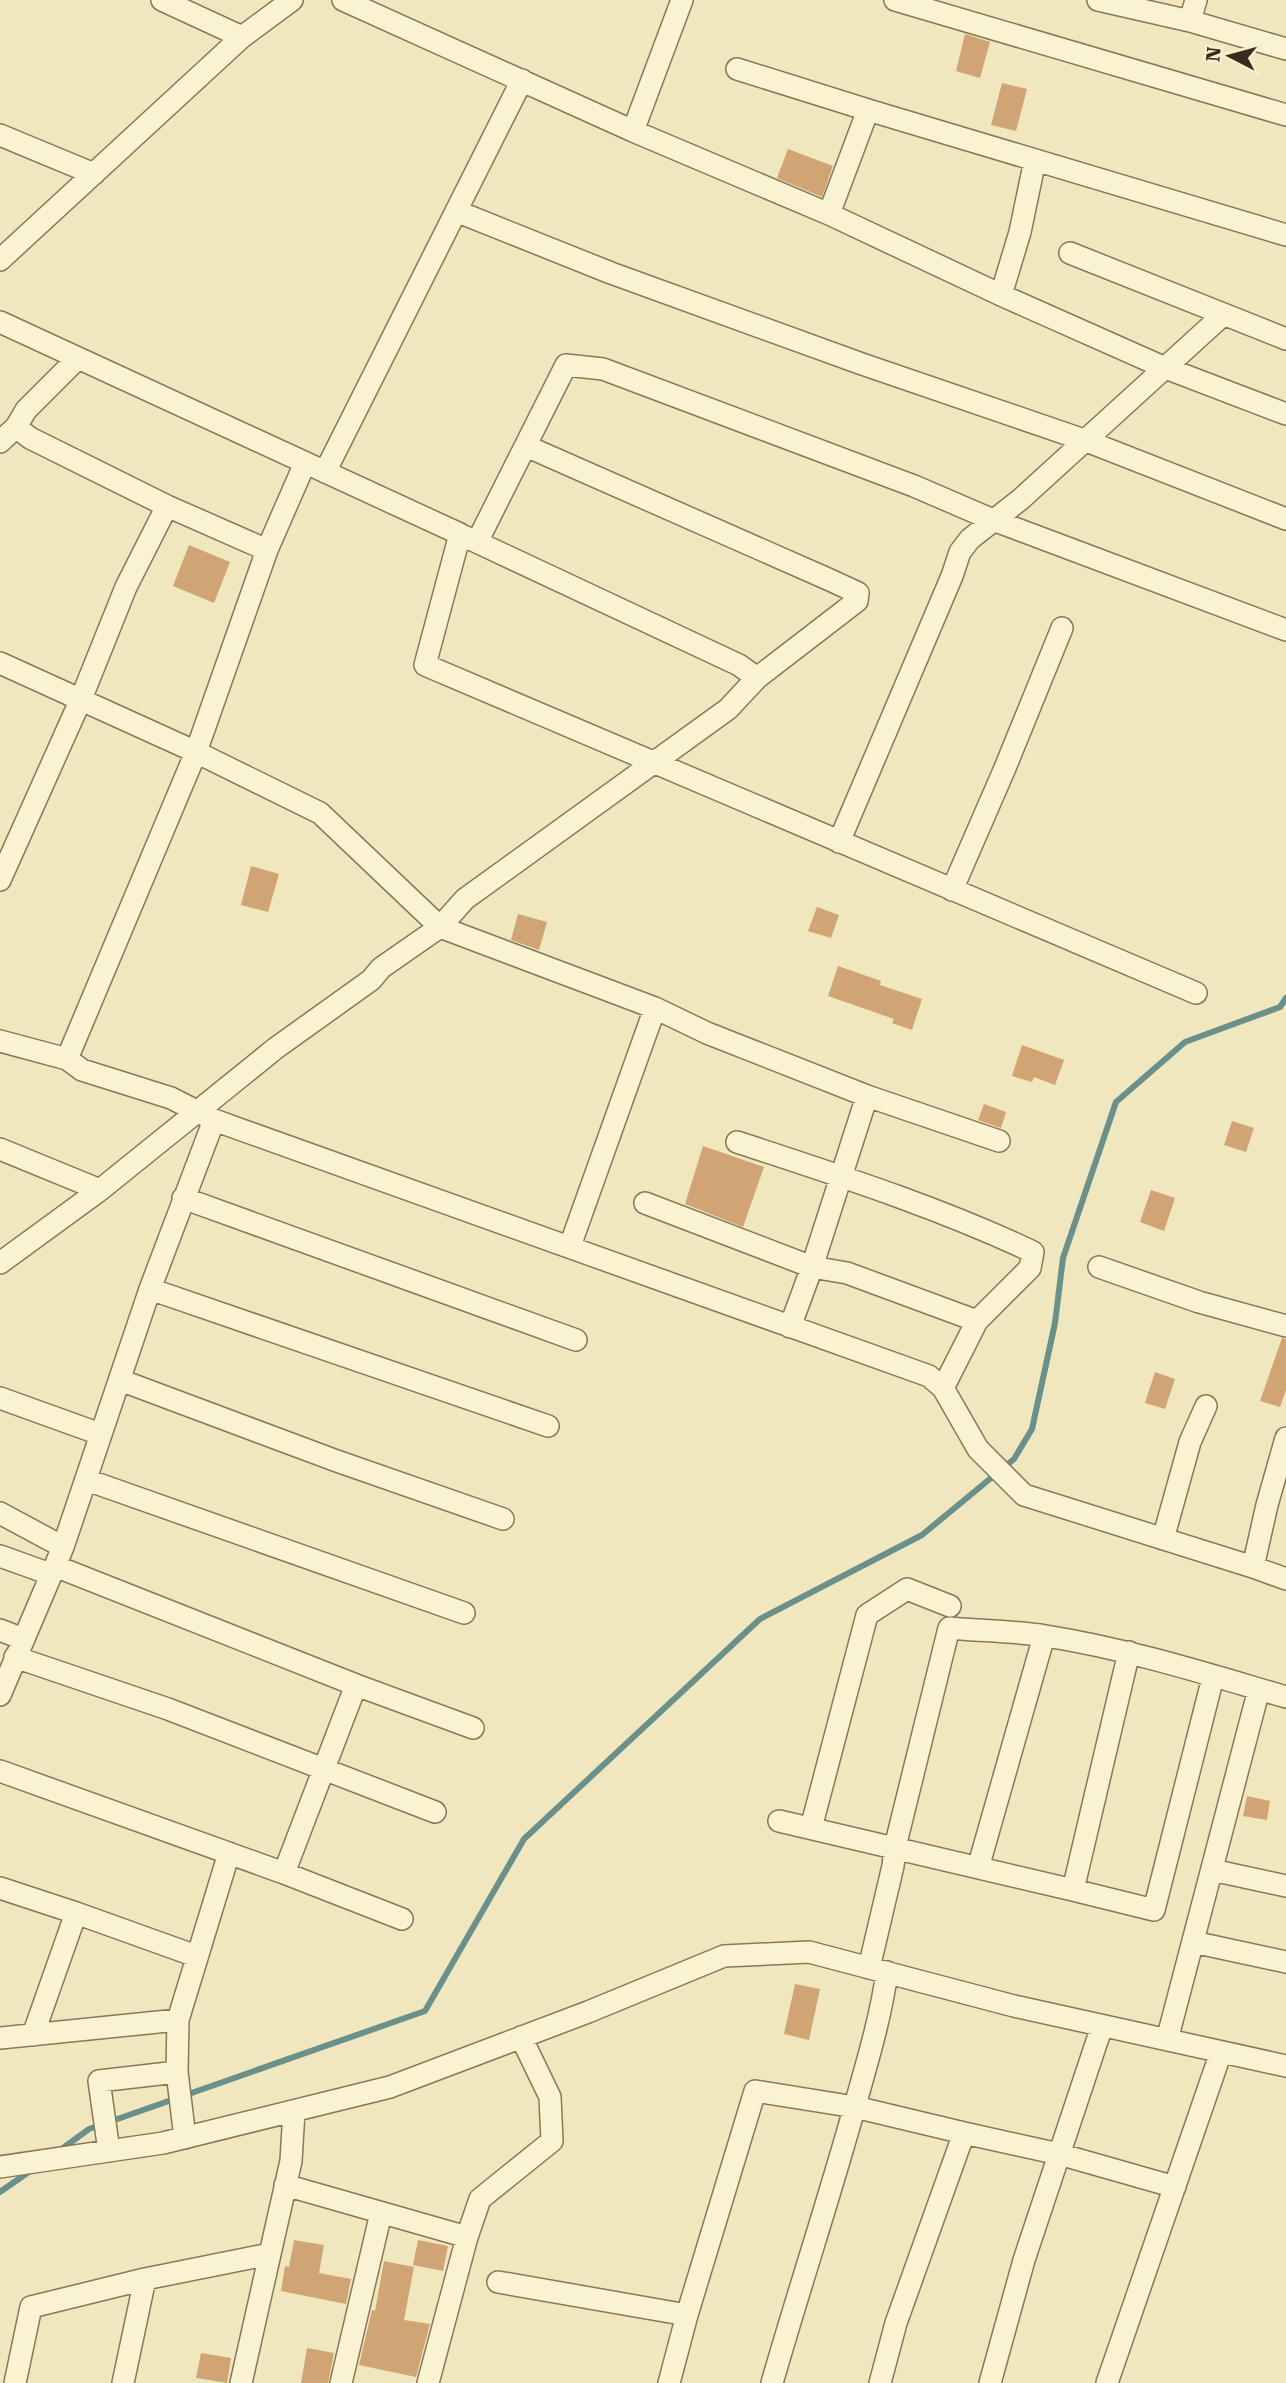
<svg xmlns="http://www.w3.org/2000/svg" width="1286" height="2383" viewBox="0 0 1286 2383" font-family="'Roboto Serif',serif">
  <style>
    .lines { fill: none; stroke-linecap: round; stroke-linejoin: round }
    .stream { stroke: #69908a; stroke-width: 6 }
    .building { fill: #d0a473 }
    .street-casing { stroke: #897756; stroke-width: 24 }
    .street { stroke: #faf3d2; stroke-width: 21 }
  </style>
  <rect width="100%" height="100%" fill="#f0e7bf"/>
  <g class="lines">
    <path class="stream" d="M59 2151 89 2129 425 2011 524 1839 760 1619 922 1535 1014 1459 1032 1429 1055 1323 1063 1258 1116 1102 1185 1042 1280 1007 1286 998
      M0 2192 33 2169"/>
  </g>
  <path class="building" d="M965 34 990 42 980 78 956 71Z
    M1002 83 1027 89 1016 131 991 125Z
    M788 149 833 166 822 197 777 178Z
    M189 545 230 562 214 603 173 586Z
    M251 866 279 874 268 912 241 905Z
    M817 907 839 915 831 938 808 931Z
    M518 914 547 922 539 950 511 940Z
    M838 966 881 981 880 985 922 999 912 1030 892 1023 894 1019 828 996Z
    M1022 1045 1064 1060 1055 1085 1034 1077 1032 1082 1012 1076Z
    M984 1104 1006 1112 1001 1128 978 1120Z
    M1232 1121 1254 1128 1246 1152 1224 1145Z
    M703 1146 764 1167 743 1227 685 1204Z
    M1151 1190 1175 1198 1164 1231 1140 1222Z
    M1282 1338 1286 1339V1390L1280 1407 1260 1401Z
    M1155 1372 1175 1379 1165 1409 1145 1403Z
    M1247 1796 1270 1801 1267 1820 1243 1816Z
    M795 1984 820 1989 809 2040 784 2034Z
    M294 2240 324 2245 319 2273 351 2279 346 2304 281 2291 285 2266 289 2267Z
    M418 2240 448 2246 443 2271 413 2265Z
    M384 2261 414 2267 404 2320 430 2324 416 2377 359 2365 372 2310 375 2311Z
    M307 2348 334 2353 328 2383H301Z
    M201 2353 231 2358 227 2383 196 2378Z"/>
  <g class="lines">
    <defs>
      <path id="street" d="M162 0 242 37
        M343 0 633 131 829 214 1001 295 1163 367 1286 414
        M895 0 1286 115
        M1098 0 1190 21 1286 49
        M1190 21 1196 0
        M737 69 868 110
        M633 131 682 0
        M0 135 94 174
        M456 211 611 273 862 364 1084 440 1286 519
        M829 214 868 110 1286 235
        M1070 253 1286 339
        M0 260 242 37 292 0
        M1001 295 1020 232 1035 160
        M0 322 460 534 425 665 1196 993
        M16 427 30 438 167 506 267 550
        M0 442 16 427 26 410 78 358
        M325 472 522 80
        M466 537 739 665 757 678
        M477 542 566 365 603 369 914 486 993 520 1286 630
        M0 663 196 752 320 813 440 927 655 1008 707 1033 867 1096 999 1141
        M839 842 952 576 960 552 970 539 1021 499 1223 315
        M0 880 81 699 126 587 167 506
        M952 890 1005 768 1062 628
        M0 1041 67 1059 82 1070 171 1098 214 1120 929 1376 943 1388 978 1449 1024 1495 1253 1567 1286 1579
        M67 1059 196 752 267 550 305 463
        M737 1142C837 1175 938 1207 1033 1252L1030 1268 977 1321 943 1388
        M0 1149 100 1190
        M183 1198 576 1340
        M645 1203 812 1267 867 1096
        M570 1246 655 1008
        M0 1263 100 1190 276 1048 371 980 381 968 440 927 465 899 728 709 757 678 857 601 858 593 830 580 526 446
        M1099 1267 1199 1302 1286 1326
        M150 1289 548 1426
        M790 1327 812 1267 847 1273 977 1321
        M120 1380 334 1460 503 1519
        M0 1398 100 1434
        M87 1480 464 1613
        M0 1513 63 1547
        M1163 1539 1190 1442 1206 1406
        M0 1556 50 1574
        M55 1566 356 1685
        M1253 1567 1267 1505 1286 1438
        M0 1630 23 1639
        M15 1657 168 1709 435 1812
        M0 1695 63 1547 150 1289 214 1120
        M0 1771 284 1873 402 1919
        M779 1821 1073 1890 1129 1652
        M811 1828 867 1615 907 1589 950 1606
        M978 1868 1044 1636
        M1212 1870 1286 1886
        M284 1873 356 1685 473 1728
        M0 1888 76 1913 33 2035
        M1073 1890 1154 1910 1210 1689
        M76 1913 196 1956
        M1193 1942 1286 1962
        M869 1968 893 1866 895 1847 949 1628C981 1631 1014 1631 1046 1636 1128 1649 1207 1674 1286 1697
        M0 2038 178 2020
        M1167 2040 1259 1689
        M177 2072 185 2138
        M964 2133 1059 2154 1175 2187
        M109 2151 99 2081 177 2072 178 2020 229 1853
        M0 2167 163 2143 390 2087 588 2012 724 1956 809 1952 1014 2006 1286 2066
        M285 2185 467 2237 428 2383
        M467 2237 480 2199 552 2141 550 2097 521 2037
        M498 2282 687 2315
        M15 2383 31 2307 145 2279
        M123 2383 145 2279 270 2254 291 2161 294 2111
        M241 2383 270 2254
        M341 2383 381 2213
        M669 2383 687 2315 755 2091 855 2107 964 2133 896 2323 880 2383
        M772 2383C799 2289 830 2196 856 2102 868 2059 881 2016 887 1972
        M990 2383 1024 2260 1102 2026
        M1107 2383 1221 2052"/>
    </defs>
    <use href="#street" class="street-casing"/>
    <use href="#street" class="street"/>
  </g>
  <g transform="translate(1230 56) rotate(276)" stroke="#f7f0cf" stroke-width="5" paint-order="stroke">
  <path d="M0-5L12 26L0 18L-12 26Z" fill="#382d1c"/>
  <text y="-10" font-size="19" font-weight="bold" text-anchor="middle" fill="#382d1c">N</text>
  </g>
</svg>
